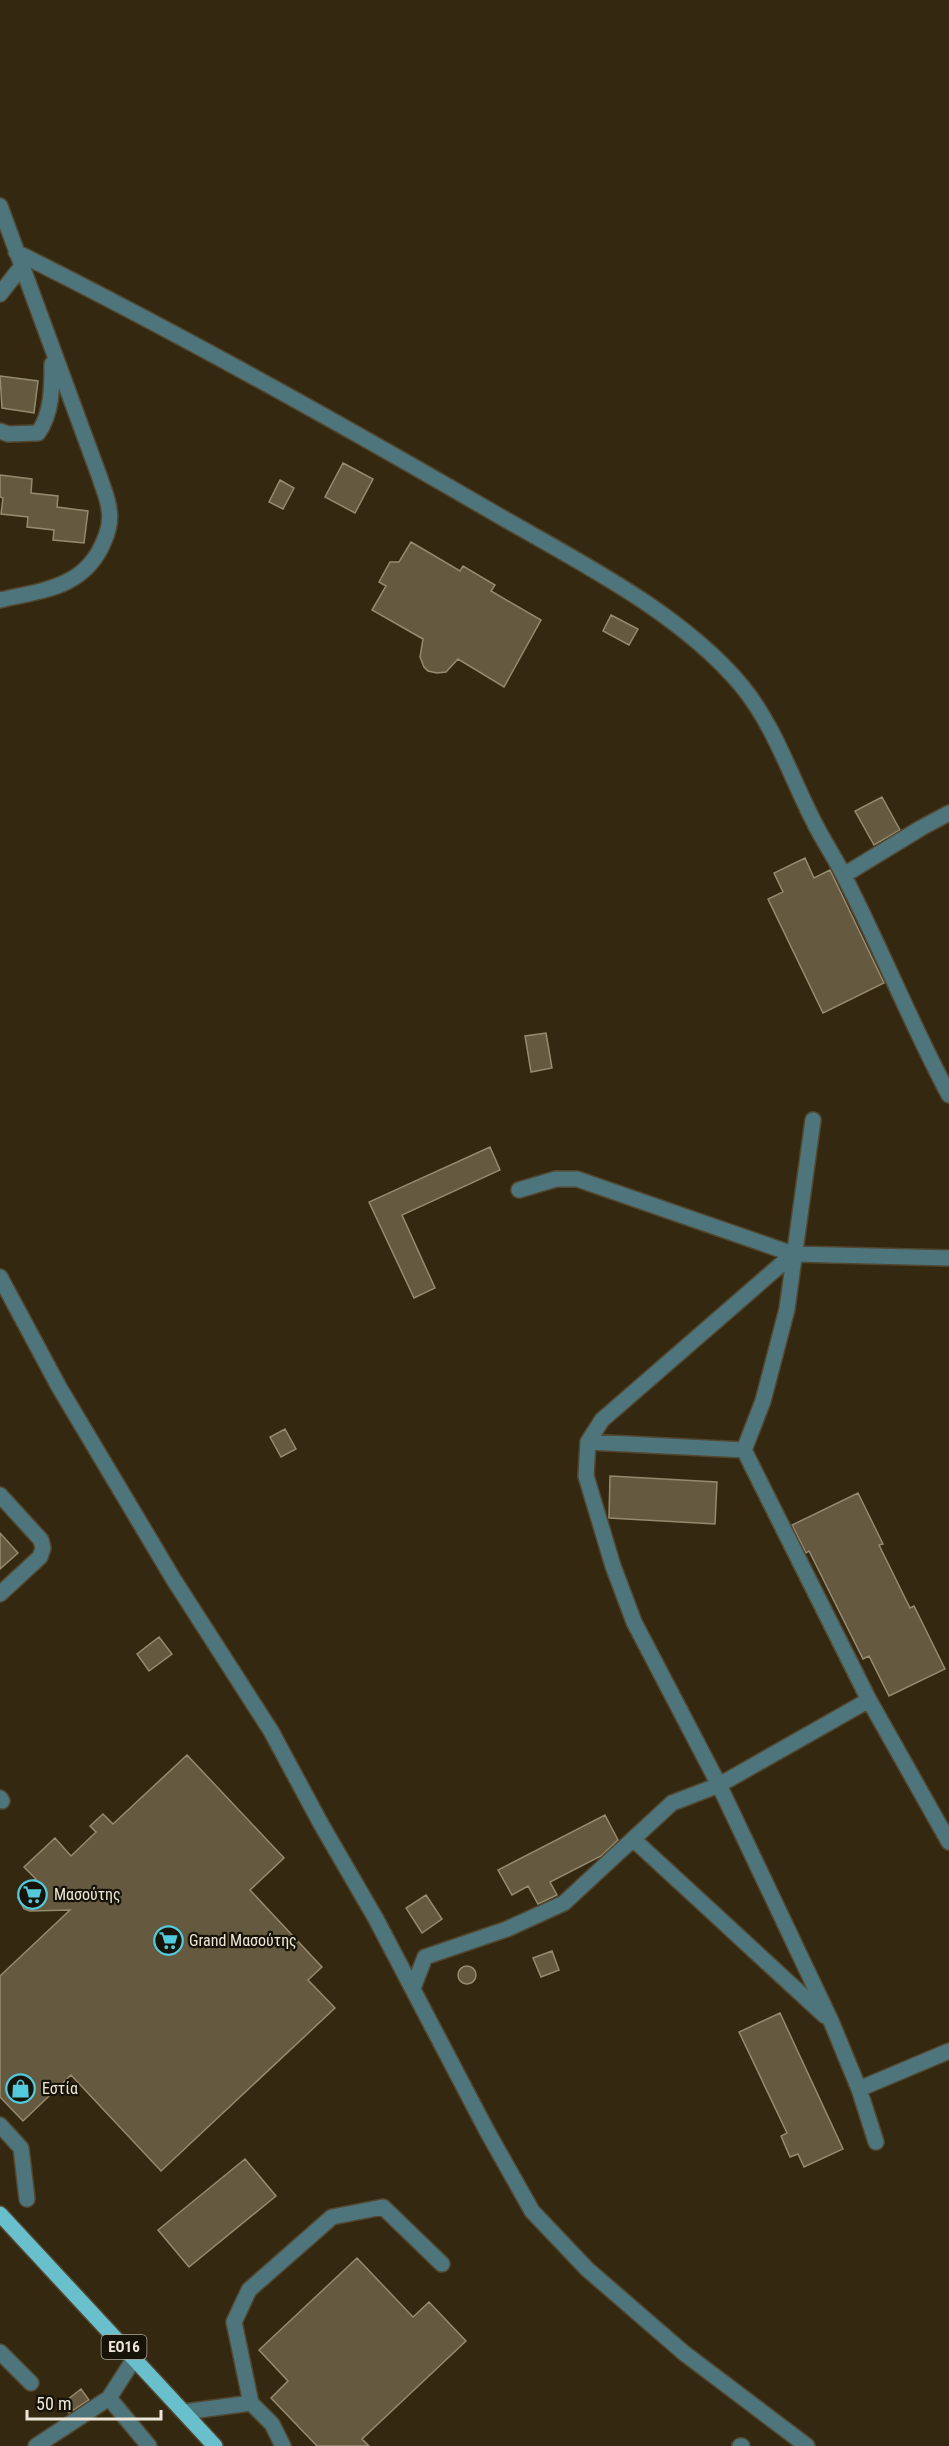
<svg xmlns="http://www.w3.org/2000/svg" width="949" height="2446" viewBox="0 0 949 2446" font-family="'Roboto Condensed',sans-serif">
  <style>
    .building { fill: #65593f; stroke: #968a6f; stroke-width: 1.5 }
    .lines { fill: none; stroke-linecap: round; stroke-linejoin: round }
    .minor-casing { stroke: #524730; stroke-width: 18 }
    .major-casing { stroke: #524730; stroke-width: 18 }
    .minor { stroke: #4d757b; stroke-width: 15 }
    .major { stroke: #69bfcc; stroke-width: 15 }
    .labels { text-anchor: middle; stroke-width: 4.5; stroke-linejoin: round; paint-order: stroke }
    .shield { fill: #171308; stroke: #ada799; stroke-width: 1.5 }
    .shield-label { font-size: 15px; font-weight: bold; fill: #ede6d7 }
    .poi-label { font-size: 16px; fill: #ede6d7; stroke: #171308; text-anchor: start }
  </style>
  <rect width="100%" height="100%" fill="#342910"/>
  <path class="building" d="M0 376 38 381 34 413 2 408Z
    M343 463 373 479 355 513 325 497Z
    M0 475 32 479 31 493 58 496 57 507 88 511 84 543 53 540 54 530 27 527 28 517 1 514 3 498 0 497Z
    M280 480 294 488 283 509 269 502Z
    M411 542 460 571 463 566 495 585 491 591 541 620 504 687 458 659 446 672 437 673 428 671 424 667 420 657 423 639 372 610 386 586 379 582 390 562H399Z
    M611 615 638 629 629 645 603 631Z
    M882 797 900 830 874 845 855 811Z
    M805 858 814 878 830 870 884 983 823 1013 768 899 783 892 774 873Z
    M546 1033 552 1068 531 1072 525 1036Z
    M490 1147 500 1170 402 1215 435 1288 414 1298 369 1202Z
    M285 1429 296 1449 281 1457 270 1437Z
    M610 1476 717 1482 715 1524 609 1518Z
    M858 1493 883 1544 879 1545 910 1608 914 1606 945 1669 889 1696 869 1656 863 1659 809 1551 806 1553 792 1525Z
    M0 1533 18 1553 0 1569Z
    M159 1637 172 1654 149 1671 137 1654Z
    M187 1755 284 1858 250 1890 322 1967 308 1980 335 2008 161 2171 71 2075 23 2121 0 2097V1976L70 1910 30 1911 24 1909 18 1898 20 1892 23 1887 36 1879 24 1867 55 1838 71 1856 96 1832 90 1826 103 1814 113 1824Z
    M605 1815 618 1840 601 1856 550 1882 557 1895 538 1904 528 1886 512 1895 498 1870Z
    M426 1895 442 1919 422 1933 406 1908Z
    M552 1951 559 1970 541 1977 533 1958Z
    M458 1975a9 9 0 1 1 18 0a9 9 0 1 1-18 0Z
    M780 2013 843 2149 804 2167 798 2154 790 2157 781 2136 787 2133 739 2032Z
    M245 2159 276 2196 189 2267 158 2230Z
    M357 2258 413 2317 429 2302 466 2341 362 2439 369 2446H317L271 2398 288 2381 259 2350Z
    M81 2389 89 2400 69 2413 62 2404Z"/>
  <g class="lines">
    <defs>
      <path id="minor" d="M0 206 100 478C103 488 108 499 109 509 111 520 108 532 104 541 85 588 43 590 0 600
        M16 252C177 332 334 420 489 510 573 559 678 610 741 685 775 726 791 778 815 824 824 842 835 858 844 876 881 948 911 1024 949 1095
        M0 294 22 266
        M0 431 8 434 38 433C52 414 52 387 52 364
        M844 875 921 828 949 813
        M813 1120 787 1309 763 1401 744 1450 869 1700 949 1842
        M519 1190 556 1179H577L793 1254 949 1258
        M793 1254 602 1420 588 1442 586 1476 613 1566 634 1622 719 1785 831 2021 859 2089 876 2142
        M0 1277 59 1387 174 1580 271 1731 321 1824 376 1919 487 2131 532 2211 587 2269 684 2353 807 2446
        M588 1442 744 1450
        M0 1495 41 1540 43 1548 40 1557 0 1594
        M0 1798 2 1801
        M633 1839 825 2016
        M413 1988 425 1957 507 1929 564 1903 672 1803 719 1785 869 1700
        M859 2089 949 2051
        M0 2125 21 2148 27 2199
        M0 2352 31 2383
        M109 2398 149 2446
        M251 2403 272 2424 283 2446
        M184 2412 251 2403 234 2322 249 2290 332 2217 383 2207 442 2264
        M36 2446 109 2398 134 2359
        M740 2446H742"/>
      <path id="major" d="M0 2214 215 2446"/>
    </defs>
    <use href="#minor" class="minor-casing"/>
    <use href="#major" class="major-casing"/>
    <use href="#minor" class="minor"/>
    <use href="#major" class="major"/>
  </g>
  <defs>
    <symbol id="supermarket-ring" viewBox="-11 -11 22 22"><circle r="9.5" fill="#171308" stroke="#53cadc" stroke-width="1.5"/><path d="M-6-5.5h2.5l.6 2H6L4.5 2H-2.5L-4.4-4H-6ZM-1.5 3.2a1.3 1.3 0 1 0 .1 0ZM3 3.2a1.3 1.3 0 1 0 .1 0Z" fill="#53cadc"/></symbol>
    <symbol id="shop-ring" viewBox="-11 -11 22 22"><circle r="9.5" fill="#171308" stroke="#53cadc" stroke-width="1.5"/><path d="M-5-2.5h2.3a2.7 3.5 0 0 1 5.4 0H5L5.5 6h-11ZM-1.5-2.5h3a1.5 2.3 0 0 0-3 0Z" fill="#53cadc"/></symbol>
  </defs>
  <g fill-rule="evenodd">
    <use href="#supermarket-ring" x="16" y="1878" width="33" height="33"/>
    <use href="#supermarket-ring" x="152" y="1924" width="33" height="33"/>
    <use href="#shop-ring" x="4" y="2072" width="33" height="33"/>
  </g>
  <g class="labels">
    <rect class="shield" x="101.5" y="2335" width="45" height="24" rx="4.5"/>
    <g class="shield-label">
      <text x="124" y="2352">ΕΟ16</text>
    </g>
    <g class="poi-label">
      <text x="54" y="1900">Μασούτης</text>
      <text x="189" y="1946">Grand Μασούτης</text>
      <text x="42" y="2094">Εστία</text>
    </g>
  </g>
  <path d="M27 2410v9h134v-9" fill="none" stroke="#ede6d7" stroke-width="3"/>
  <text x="36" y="2410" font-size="18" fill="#ede6d7" stroke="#171308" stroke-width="4.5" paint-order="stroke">50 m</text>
</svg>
